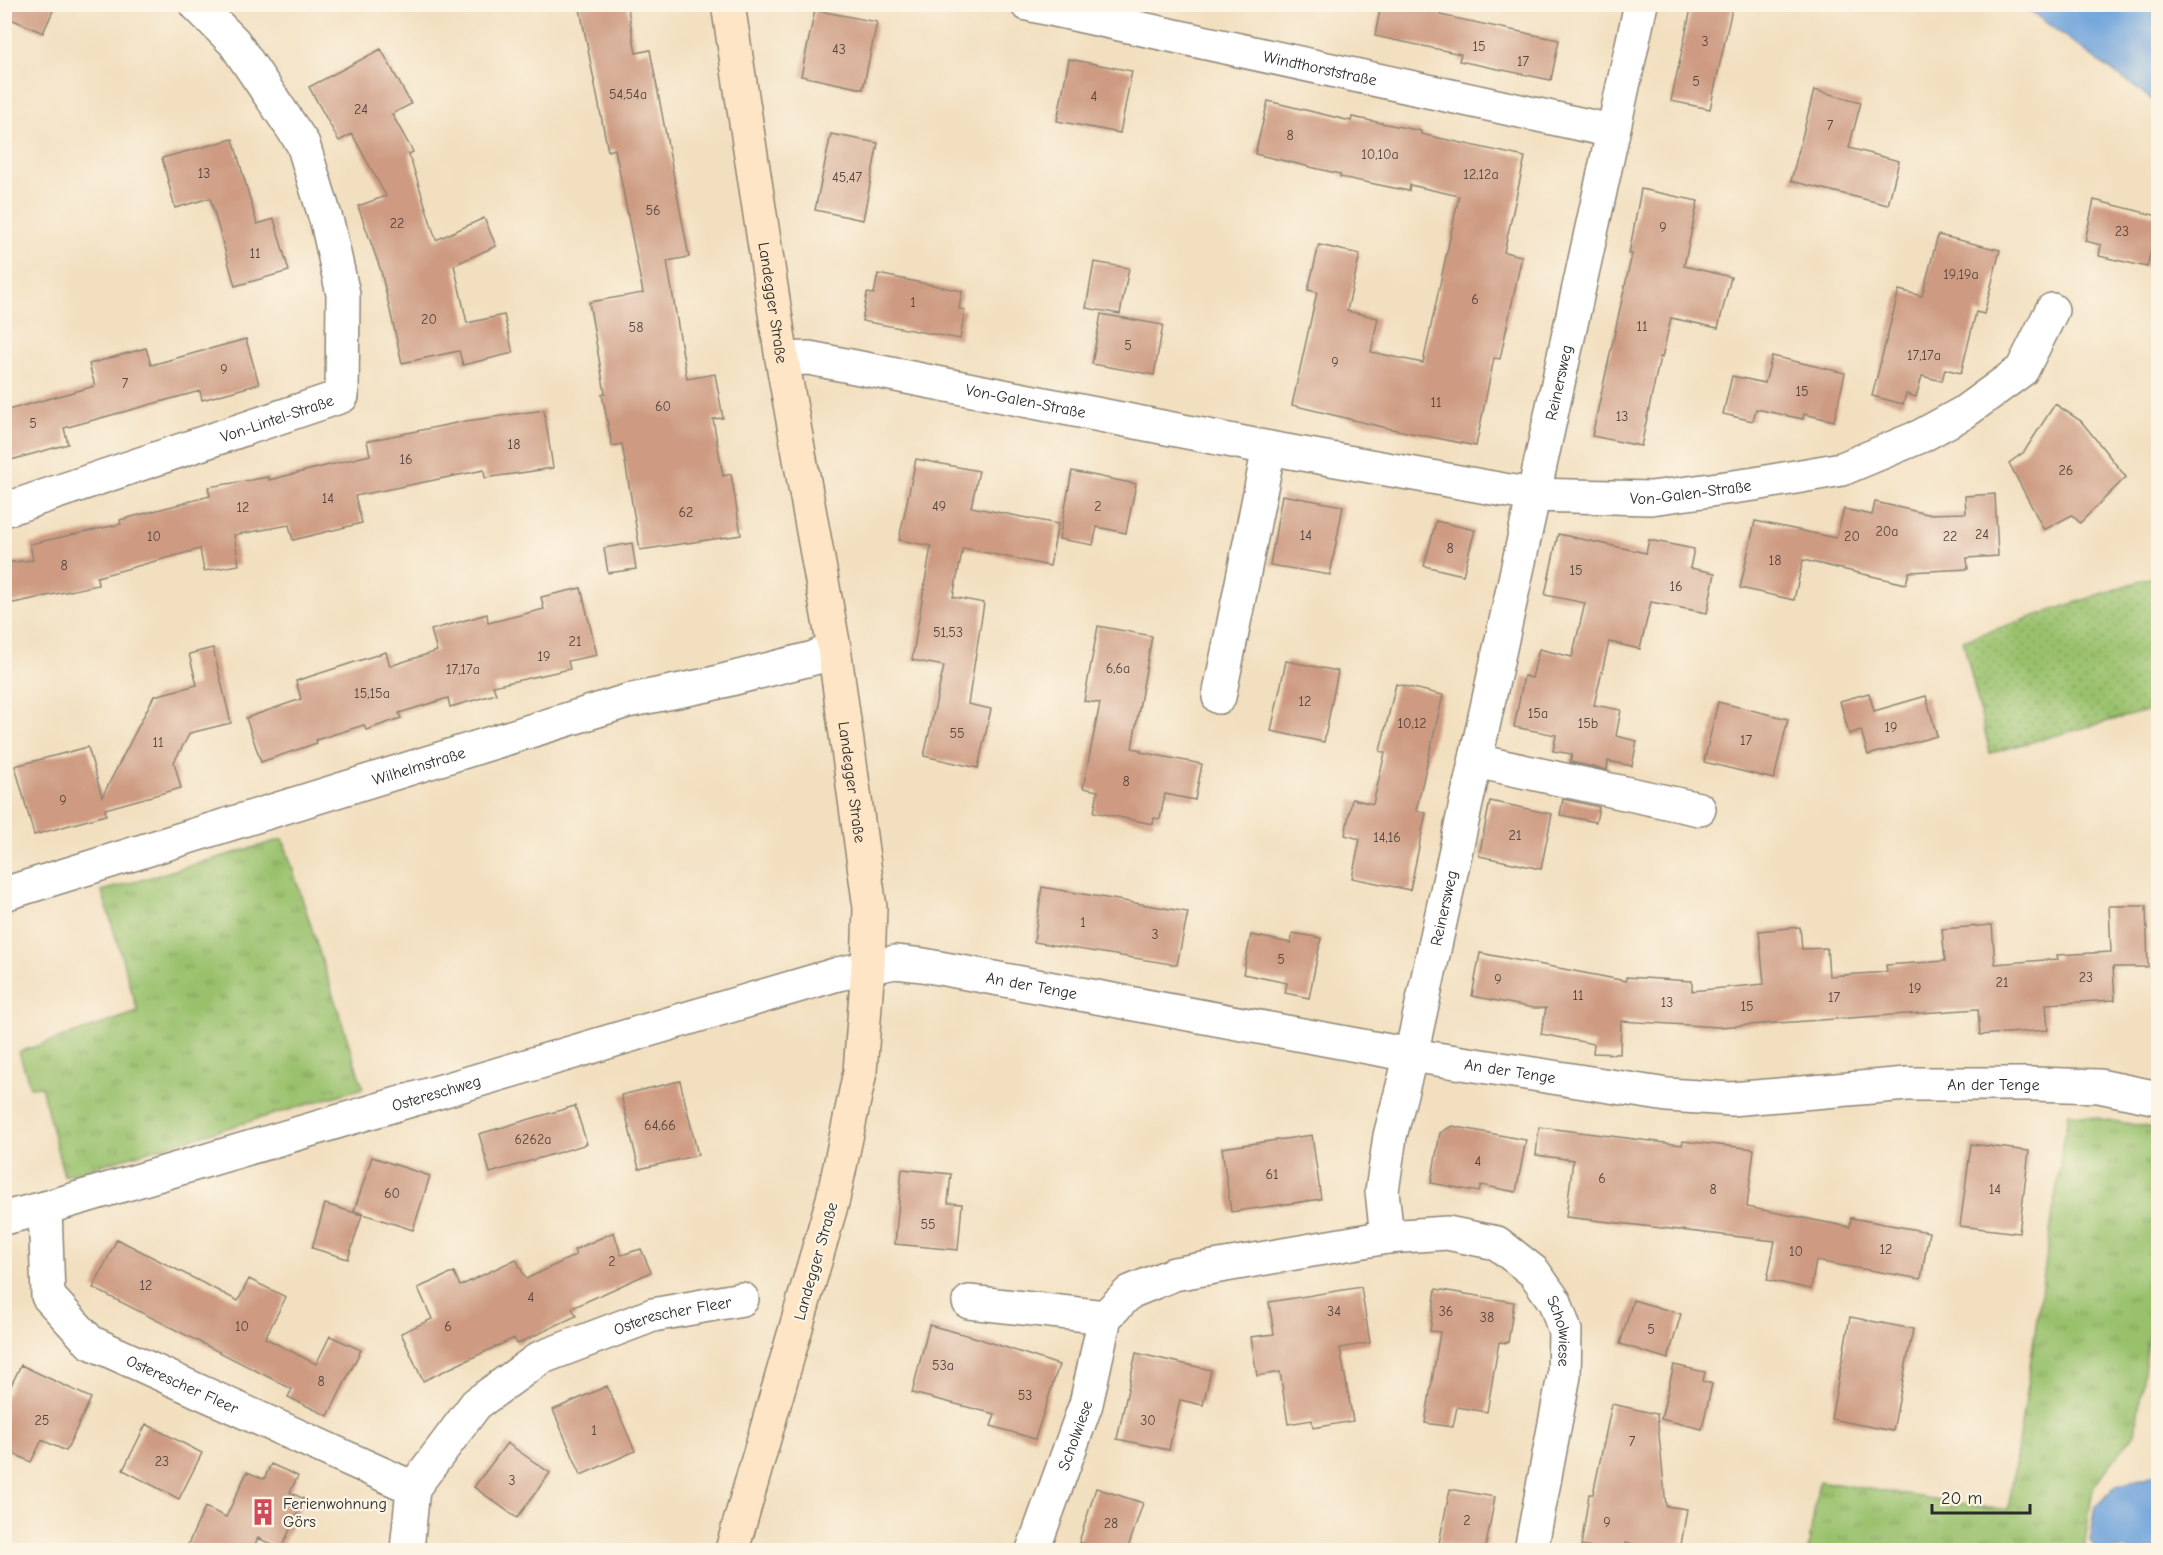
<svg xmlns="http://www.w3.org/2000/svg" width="2163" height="1555" viewBox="0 0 2163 1555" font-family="'Comic Neue',sans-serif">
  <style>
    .grass { fill: url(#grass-tufts); stroke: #62764c; stroke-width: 1.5 }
    .park { fill: url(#park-dots); stroke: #62764c; stroke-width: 1.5 }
    .water { fill: #6ea3db; stroke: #4c6783; stroke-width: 1.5 }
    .building { fill: #ce9b82 }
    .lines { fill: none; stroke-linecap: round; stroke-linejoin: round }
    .minor-casing { stroke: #8e8575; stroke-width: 36 }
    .secondary-casing { stroke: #8e8575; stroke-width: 36 }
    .minor { stroke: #fff; stroke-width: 33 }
    .secondary { stroke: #fde5c5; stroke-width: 33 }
    .labels { text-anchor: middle; stroke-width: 4.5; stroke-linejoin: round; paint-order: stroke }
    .number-label { font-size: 14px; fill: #544741 }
    .street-label { font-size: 16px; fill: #2b2b2b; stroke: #fcf5e5 }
    .poi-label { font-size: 16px; fill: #2b2b2b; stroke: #fcf5e5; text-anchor: start }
  </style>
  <defs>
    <pattern id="grass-tufts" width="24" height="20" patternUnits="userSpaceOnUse" patternTransform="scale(1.5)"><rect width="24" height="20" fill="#99c16c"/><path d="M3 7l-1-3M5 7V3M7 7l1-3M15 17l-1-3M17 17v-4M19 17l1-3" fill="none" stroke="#7d9d59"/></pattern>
    <pattern id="park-dots" width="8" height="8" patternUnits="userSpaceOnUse" patternTransform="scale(1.5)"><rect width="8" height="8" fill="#99c16c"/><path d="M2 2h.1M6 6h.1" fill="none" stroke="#7d9d59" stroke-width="1.8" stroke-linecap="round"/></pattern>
  </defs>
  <rect width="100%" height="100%" fill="#fcf5e5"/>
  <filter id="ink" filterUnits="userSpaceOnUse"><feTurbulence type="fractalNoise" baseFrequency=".0167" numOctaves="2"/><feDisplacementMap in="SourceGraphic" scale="12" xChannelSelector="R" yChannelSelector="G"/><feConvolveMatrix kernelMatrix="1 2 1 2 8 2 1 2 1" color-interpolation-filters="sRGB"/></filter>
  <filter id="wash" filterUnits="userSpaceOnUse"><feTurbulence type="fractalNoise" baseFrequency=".008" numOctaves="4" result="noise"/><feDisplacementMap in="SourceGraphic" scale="24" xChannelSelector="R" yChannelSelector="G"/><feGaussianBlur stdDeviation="1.35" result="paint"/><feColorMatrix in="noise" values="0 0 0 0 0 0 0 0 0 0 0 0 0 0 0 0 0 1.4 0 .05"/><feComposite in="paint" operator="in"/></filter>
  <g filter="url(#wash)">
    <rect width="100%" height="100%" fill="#f2dfbf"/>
    <path class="grass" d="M283 839 363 1088 64 1176 41 1086 30 1087 19 1052 138 1012 102 891Z
      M2068 1113 2158 1129V1276L2135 1433 2093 1487 2084 1550H1808L1819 1481 2008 1511Z"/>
    <path class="park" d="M2158 575V708L1990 753 1963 640Z"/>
    <path class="water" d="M2022 5H2158V104Z
      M2158 1474V1550H2097L2090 1541 2096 1506 2117 1486Z"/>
    <g id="blocks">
      <path class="building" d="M4 4H56L43 33 4 16Z
        M579 4H627L636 53 650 50 689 257 667 261 687 379 715 374 723 418 713 419 723 476 731 474 741 535 640 550 622 444 612 446 602 394 605 393 589 302 643 293 615 149 608 151Z
        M1381 4H1442L1440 15 1559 40 1551 80 1459 61 1461 54 1375 36Z
        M1692 4H1733L1710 109 1671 101Z
        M815 10 877 22 863 89 801 76Z
        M381 49 411 104 392 114 413 152 409 154 436 240 484 218 496 246 454 265 467 323 504 315 513 353 463 365 459 351 402 363 381 271 358 206 386 196 352 134 339 141 309 87Z
        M1069 59 1132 71 1120 133 1057 121Z
        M1814 90 1861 102 1849 148 1899 161 1888 205 1791 181Z
        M1268 101 1351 121 1352 117 1421 131V134L1525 157 1504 252 1522 256 1500 359 1494 358 1476 446 1382 427 1292 405 1317 292 1308 290 1319 245 1360 254 1347 311 1378 318 1371 352 1423 363 1459 196 1410 185 1409 191 1340 177V174L1255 154Z
        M831 134 878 143 863 220 815 210Z
        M233 139 257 224 274 219 289 271 235 286 210 198 175 208 162 158Z
        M1641 189 1698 201 1684 266 1731 277 1718 328 1671 318 1662 358 1660 357 1641 446 1592 436 1632 254H1629Z
        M2094 200 2158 216V247L2152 246 2147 267 2099 256 2101 245 2085 241Z
        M1938 235 2000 250 1984 314 1976 312 1961 373 1945 369 1942 381 1922 376 1916 397 1906 394 1903 404 1872 396 1899 290 1922 296Z
        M1094 262 1129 268 1120 314 1086 308Z
        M878 274 962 291 959 309 965 310 960 339 862 321 867 293 874 294Z
        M1101 314 1163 325 1154 375 1092 364Z
        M246 339 259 384 202 400 200 391 64 428 68 444 11 460 4 436V411L95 386 89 364 146 348 151 365Z
        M1772 356 1845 373 1834 421 1804 414 1803 419 1756 409 1753 421 1723 414 1732 376 1765 383Z
        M2055 404 2081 421 2126 477 2080 523 2072 515 2044 530 2009 463 2024 452Z
        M544 410 553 468 485 478 484 470 355 496 362 523 293 540 289 525 234 535 239 565 204 571 200 549 97 577 98 585 4 605V563L33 560 30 544 121 524 120 520 210 496 208 487 269 477V480L370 455 367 441 466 421Z
        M916 459 979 471 971 507 1058 524 1050 566 963 548 953 597 984 603 968 704 991 709 978 768 924 756 944 666 912 660 931 546 899 540Z
        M1072 471 1136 484 1126 533 1097 527 1093 545 1059 539Z
        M1995 494 1998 556 1967 558 1968 569 1909 572 1906 584 1803 560 1794 600 1740 588 1755 521 1836 538 1844 509 1872 515 1875 502 1927 514 1966 513 1965 496Z
        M1282 495 1343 506 1330 575 1270 565Z
        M1436 521 1475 530 1463 575 1424 566Z
        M1558 534 1646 553 1649 540 1694 549 1690 568 1715 573 1707 613 1651 602 1640 649 1609 642 1594 705 1621 710 1616 736 1637 741 1632 766 1608 761 1607 770 1570 762 1572 754 1553 751 1556 735 1514 727 1524 676 1532 678 1539 649 1572 657 1585 603 1545 595Z
        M632 543 636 569 608 573 604 548Z
        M581 588 597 655 568 661 570 669 493 686 496 694 450 707 448 698 399 713 401 718 366 730 364 725 316 740 317 743 261 762 246 718 301 699 296 681 386 652 390 666 437 651 431 630 487 614 488 623 544 609 541 597Z
        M1098 626 1152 636 1132 748 1141 750 1140 752 1202 764 1195 800 1165 794 1160 819 1154 818 1153 824 1094 812 1098 791 1083 788 1100 703 1084 701Z
        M213 648 231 723 190 733 174 762 181 788 105 809 106 815 34 835 15 766 88 747 102 797 154 696 197 685 189 654Z
        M1286 661 1338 671 1324 742 1271 731Z
        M1396 684 1443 695 1416 811 1426 813 1410 890 1352 878 1360 839 1345 835 1352 799 1373 804 1385 753 1380 751Z
        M1869 693 1874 711 1926 696 1937 736 1868 755 1861 730 1849 734 1840 701Z
        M1718 702 1788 719 1774 779 1704 762Z
        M1563 799 1599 807 1596 822 1560 815Z
        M1490 801 1552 814 1541 869 1479 856Z
        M1042 887 1188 912 1177 965 1034 942Z
        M2109 906H2146L2148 967H2113L2115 1000 2046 1004 2048 1030 1980 1035 1978 1009 1719 1027 1621 1021 1620 1054 1593 1053 1594 1044 1541 1034 1546 1008H1533L1472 996 1480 953 1626 981V977L1692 981V991L1764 984 1759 931 1800 927 1802 949 1827 948 1829 976 1887 972 1886 965 1945 961 1942 929 1992 925 1995 964 2058 959 2057 955 2111 952Z
        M1293 933 1321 938 1309 998 1285 993 1287 983 1243 974 1251 935 1291 943Z
        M680 1081 698 1155 639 1169 621 1095Z
        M575 1106 587 1144 490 1173 479 1134Z
        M1452 1126 1526 1140 1516 1192 1481 1185 1479 1192 1431 1183 1440 1133Z
        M1539 1127 1682 1145 1683 1141 1754 1149 1747 1207 1850 1227 1851 1218 1929 1232 1921 1279 1816 1261 1811 1289 1767 1280 1775 1241 1566 1217 1573 1160 1536 1155Z
        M1312 1135 1321 1199 1231 1212 1222 1148Z
        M1971 1144 2029 1151 2019 1233 1960 1226Z
        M372 1157 430 1176 413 1230 354 1211Z
        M902 1169 951 1174 948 1203 962 1204 958 1250 895 1244Z
        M325 1204 362 1215 348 1259 312 1248Z
        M614 1232 621 1255 641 1249 651 1272 572 1308 576 1316 517 1344 514 1338 423 1381 401 1333 432 1319 418 1288 454 1272 460 1286 516 1259 526 1279 576 1255 574 1250Z
        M117 1239 238 1301 249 1279 286 1297 265 1338 316 1364 330 1336 361 1350 328 1416 288 1397 292 1389 93 1288Z
        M1361 1287 1370 1343 1340 1348 1353 1421 1313 1428 1312 1420 1288 1424 1280 1372 1257 1376 1251 1337 1274 1334 1269 1302Z
        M1436 1289 1514 1302 1508 1343 1499 1342 1487 1412 1457 1407 1453 1427 1425 1423 1440 1332 1430 1331Z
        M1633 1300 1681 1314 1668 1359 1620 1344Z
        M1850 1317 1913 1329 1893 1431 1831 1419Z
        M929 1325 974 1337 1059 1365 1035 1439 991 1426 995 1414 912 1393Z
        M1136 1353 1211 1370 1203 1405 1180 1400 1169 1450 1117 1439Z
        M21 1365 91 1398 66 1451 42 1440 31 1462 4 1449V1400Z
        M1674 1365 1705 1372 1703 1381 1712 1384 1702 1429 1661 1419Z
        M607 1386 635 1451 581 1475 553 1410Z
        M1612 1404 1657 1414 1666 1506 1687 1509 1680 1551 1626 1543 1625 1551H1607L1581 1546 1589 1494H1593Z
        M146 1424 202 1453 179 1499 123 1470Z
        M507 1443 550 1473 517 1518 474 1487Z
        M271 1464 298 1476 290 1492 304 1499 281 1549 258 1538 252 1551H185L205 1507 226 1517 247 1472 264 1479Z
        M1096 1488 1143 1503 1127 1551H1104L1079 1542Z
        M1450 1489 1495 1497 1485 1551 1439 1543Z"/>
    </g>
  </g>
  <g filter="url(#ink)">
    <use href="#blocks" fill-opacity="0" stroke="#8e8575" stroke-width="1.5"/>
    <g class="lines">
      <defs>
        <g id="minor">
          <path id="s1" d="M1027 4 1612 131"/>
          <path id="s2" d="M782 359 809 358 1269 448 1532 495 1651 498 1755 484 1842 469 1921 436 1963 413 2022 370 2052 310"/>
          <path id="s3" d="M4 510 342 396 343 294 328 226 303 144 234 42 196 4"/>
          <path d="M1219 697 1269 448"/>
          <path d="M1476 761 1699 809"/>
          <path id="s4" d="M4 894 627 701 707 685 814 658 834 648"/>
          <path id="s5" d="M45 1208 48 1296 90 1342 413 1488"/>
          <path id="s6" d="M4 1218 45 1208 838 974 895 962 923 965 1411 1055 1667 1095 1731 1099 1907 1084H2033L2099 1086 2158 1098"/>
          <path id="s7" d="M1387 1237 1382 1191 1390 1136 1411 1055 1641 4"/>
          <path d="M969 1302 1105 1317"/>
          <path id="s8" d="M407 1550 413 1488 476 1404 540 1358 653 1315 742 1299"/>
          <path id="s9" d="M1033 1550 1086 1404 1105 1317 1130 1292 1174 1274 1387 1237 1447 1233 1497 1243 1534 1272 1555 1302 1565 1331 1564 1376 1531 1550"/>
        </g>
        <g id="secondary">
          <path id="s10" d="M728 4 782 359 834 648 870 908 868 966 860 1072 833 1199 732 1550"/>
        </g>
      </defs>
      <use href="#minor" class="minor-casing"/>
      <use href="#secondary" class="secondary-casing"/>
      <use href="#minor" class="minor"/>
      <use href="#secondary" class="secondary"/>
    </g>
  </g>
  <defs>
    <symbol id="building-bare" viewBox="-9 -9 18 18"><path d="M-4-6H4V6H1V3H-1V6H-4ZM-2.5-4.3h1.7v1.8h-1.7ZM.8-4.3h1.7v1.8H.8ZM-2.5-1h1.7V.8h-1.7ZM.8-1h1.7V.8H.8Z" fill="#d1495b" stroke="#fcf5e5" stroke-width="2.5" paint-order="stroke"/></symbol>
  </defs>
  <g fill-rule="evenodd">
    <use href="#building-bare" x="244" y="1493" width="38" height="38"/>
  </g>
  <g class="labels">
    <g class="number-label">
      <text x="1705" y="46">3</text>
      <text x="1479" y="51">15</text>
      <text x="839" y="54">43</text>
      <text x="1523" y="66">17</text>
      <text x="1696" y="86">5</text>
      <text x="628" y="99">54,54a</text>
      <text x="1094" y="101">4</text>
      <text x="361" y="114">24</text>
      <text x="1830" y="130">7</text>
      <text x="1290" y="140">8</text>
      <text x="1380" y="159">10,10a</text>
      <text x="204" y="178">13</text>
      <text x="1481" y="179">12,12a</text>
      <text x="847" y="182">45,47</text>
      <text x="653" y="215">56</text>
      <text x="397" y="228">22</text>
      <text x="1663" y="232">9</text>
      <text x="2122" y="236">23</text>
      <text x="255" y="258">11</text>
      <text x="1961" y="279">19,19a</text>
      <text x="1475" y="304">6</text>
      <text x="913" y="307">1</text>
      <text x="429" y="324">20</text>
      <text x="1642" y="331">11</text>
      <text x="636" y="332">58</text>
      <text x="1128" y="350">5</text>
      <text x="1924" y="360">17,17a</text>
      <text x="1335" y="367">9</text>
      <text x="224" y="374">9</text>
      <text x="125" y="388">7</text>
      <text x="1802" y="396">15</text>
      <text x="1436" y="407">11</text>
      <text x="663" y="411">60</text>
      <text x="1622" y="421">13</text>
      <text x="33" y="428">5</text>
      <text x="514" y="449">18</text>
      <text x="406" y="464">16</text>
      <text x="2066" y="475">26</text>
      <text x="328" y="503">14</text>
      <text x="939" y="511">49</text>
      <text x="1098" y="511">2</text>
      <text x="243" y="512">12</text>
      <text x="686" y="517">62</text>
      <text x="1887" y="536">20a</text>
      <text x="1982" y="539">24</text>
      <text x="1306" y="540">14</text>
      <text x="154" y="541">10</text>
      <text x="1852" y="541">20</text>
      <text x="1950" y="541">22</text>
      <text x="1450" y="553">8</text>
      <text x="1775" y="565">18</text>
      <text x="64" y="570">8</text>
      <text x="1576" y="575">15</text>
      <text x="1676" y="591">16</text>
      <text x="948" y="637">51,53</text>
      <text x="575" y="646">21</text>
      <text x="544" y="661">19</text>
      <text x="1118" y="673">6,6a</text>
      <text x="463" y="674">17,17a</text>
      <text x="372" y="698">15,15a</text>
      <text x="1305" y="706">12</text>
      <text x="1538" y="718">15a</text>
      <text x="1412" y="728">10,12</text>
      <text x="1588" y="728">15b</text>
      <text x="1891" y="732">19</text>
      <text x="957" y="738">55</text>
      <text x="1746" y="745">17</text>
      <text x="158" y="747">11</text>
      <text x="1126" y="786">8</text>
      <text x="63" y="805">9</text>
      <text x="1515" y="840">21</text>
      <text x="1387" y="842">14,16</text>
      <text x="1083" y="927">1</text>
      <text x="1155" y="939">3</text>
      <text x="1281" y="964">5</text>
      <text x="2086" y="982">23</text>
      <text x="1498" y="984">9</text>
      <text x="2002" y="987">21</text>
      <text x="1915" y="993">19</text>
      <text x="1578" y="1000">11</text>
      <text x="1834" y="1002">17</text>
      <text x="1667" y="1007">13</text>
      <text x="1747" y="1011">15</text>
      <text x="660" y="1130">64,66</text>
      <text x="533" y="1144">6262a</text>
      <text x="1478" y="1166">4</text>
      <text x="1272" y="1179">61</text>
      <text x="1602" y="1183">6</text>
      <text x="1713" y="1194">8</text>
      <text x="1995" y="1194">14</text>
      <text x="392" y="1198">60</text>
      <text x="928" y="1229">55</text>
      <text x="1886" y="1254">12</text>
      <text x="1796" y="1256">10</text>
      <text x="612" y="1266">2</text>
      <text x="146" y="1290">12</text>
      <text x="531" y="1302">4</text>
      <text x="1334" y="1316">34</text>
      <text x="1446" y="1316">36</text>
      <text x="1487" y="1322">38</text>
      <text x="242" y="1331">10</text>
      <text x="448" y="1331">6</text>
      <text x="1651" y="1334">5</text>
      <text x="943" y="1370">53a</text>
      <text x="321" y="1386">8</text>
      <text x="1025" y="1400">53</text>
      <text x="42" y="1425">25</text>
      <text x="1148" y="1425">30</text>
      <text x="594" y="1435">1</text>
      <text x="1632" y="1446">7</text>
      <text x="162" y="1466">23</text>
      <text x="512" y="1485">3</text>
      <text x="1467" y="1525">2</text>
      <text x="1607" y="1527">9</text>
      <text x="1111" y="1528">28</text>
    </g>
    <g class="street-label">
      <text dy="6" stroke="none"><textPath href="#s1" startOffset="300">Windthorststraße</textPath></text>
      <text dy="6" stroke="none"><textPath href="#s10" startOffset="302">Landegger Straße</textPath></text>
      <text dy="6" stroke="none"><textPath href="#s7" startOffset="874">Reinersweg</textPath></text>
      <text dy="6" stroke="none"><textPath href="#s2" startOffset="248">Von-Galen-Straße</textPath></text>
      <text dy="6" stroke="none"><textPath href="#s3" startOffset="288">Von-Lintel-Straße</textPath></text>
      <text dy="6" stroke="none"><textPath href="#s2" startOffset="922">Von-Galen-Straße</textPath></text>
      <text dy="6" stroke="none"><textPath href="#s4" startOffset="434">Wilhelmstraße</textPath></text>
      <text dy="6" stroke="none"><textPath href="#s10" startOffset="788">Landegger Straße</textPath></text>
      <text dy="6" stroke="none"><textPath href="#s7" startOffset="336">Reinersweg</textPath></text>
      <text dy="6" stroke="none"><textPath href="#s6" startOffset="1066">An der Tenge</textPath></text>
      <text dy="6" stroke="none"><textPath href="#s6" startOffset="1552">An der Tenge</textPath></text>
      <text dy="6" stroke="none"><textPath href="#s6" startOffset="2038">An der Tenge</textPath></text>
      <text dy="6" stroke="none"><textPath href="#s6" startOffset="450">Ostereschweg</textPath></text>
      <text transform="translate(815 1261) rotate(-74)" y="6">Landegger Straße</text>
      <text dy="6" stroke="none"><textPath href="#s8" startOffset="386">Osterescher Fleer</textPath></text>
      <text dy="6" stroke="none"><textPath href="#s9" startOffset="768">Scholwiese</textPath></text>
      <text dy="6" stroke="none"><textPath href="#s5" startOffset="252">Osterescher Fleer</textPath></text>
      <text dy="6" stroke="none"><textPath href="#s9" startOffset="122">Scholwiese</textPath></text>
    </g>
    <g class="poi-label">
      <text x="283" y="1509">Ferienwohnung<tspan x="283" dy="18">Görs</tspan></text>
    </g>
  </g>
  <rect width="2163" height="1555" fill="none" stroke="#fcf5e5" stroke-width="24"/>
  <path d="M1932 1504v9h98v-9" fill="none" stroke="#2b2b2b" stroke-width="3"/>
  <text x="1941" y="1504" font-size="18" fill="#2b2b2b" stroke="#fcf5e5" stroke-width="4.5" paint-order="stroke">20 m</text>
</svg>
